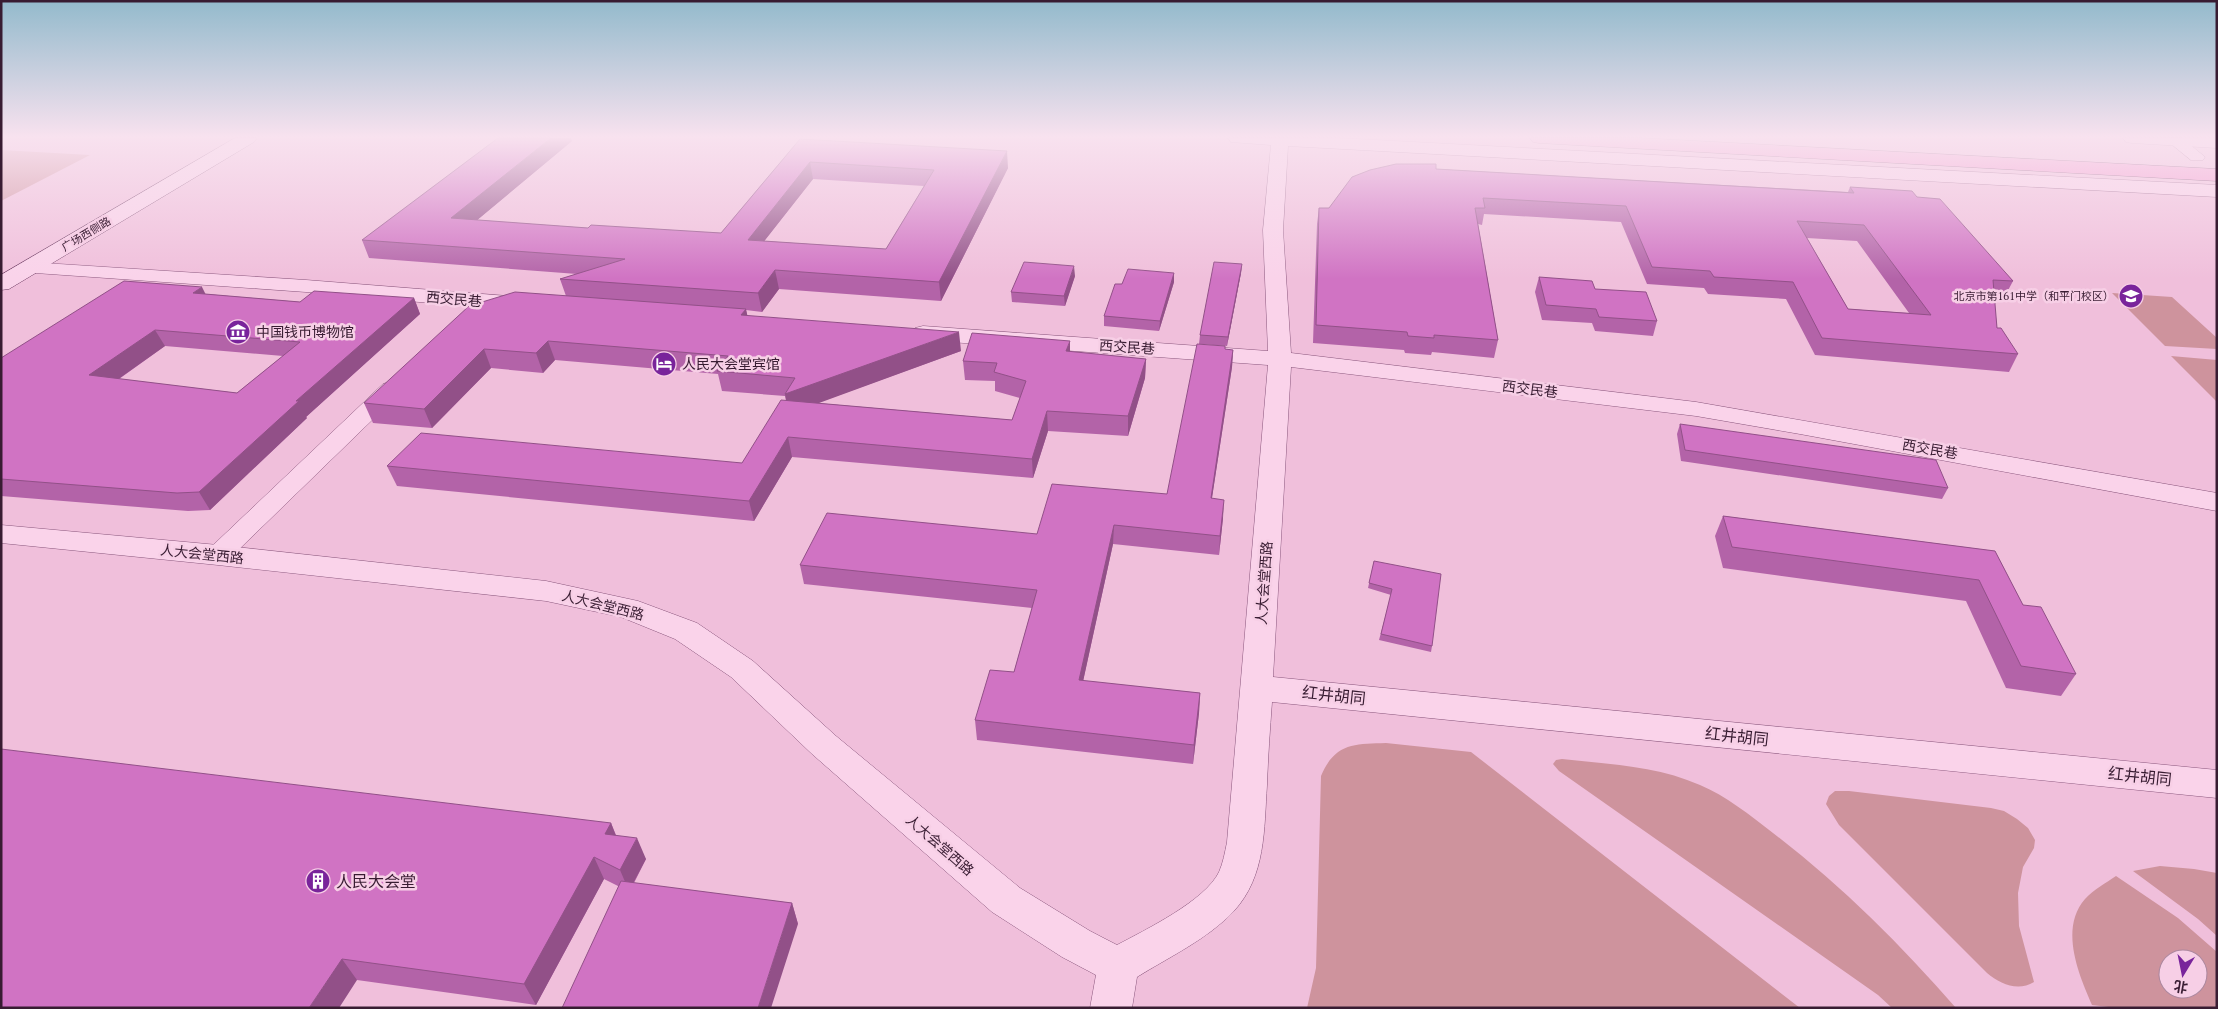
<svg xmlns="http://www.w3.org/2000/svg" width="2218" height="1009" viewBox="0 0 2218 1009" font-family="'PT Serif','Noto Sans SC',serif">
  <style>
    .green { fill: #ce939d; fill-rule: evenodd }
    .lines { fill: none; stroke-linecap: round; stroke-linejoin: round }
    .minor-casing { stroke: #8a577d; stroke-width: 1 }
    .tertiary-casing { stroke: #8a577d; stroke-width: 1 }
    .secondary-casing { stroke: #6b3a60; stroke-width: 1 }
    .primary-casing { stroke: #572b4f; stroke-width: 1 }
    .minor { fill: #fad3ea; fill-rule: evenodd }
    .tertiary { fill: #fad3ea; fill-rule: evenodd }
    .secondary { fill: #fad3ea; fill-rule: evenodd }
    .primary { fill: #f595ce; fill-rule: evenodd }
    .wall { fill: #b363a8; fill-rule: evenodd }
    .shaded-wall { fill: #925088 }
    .building { fill: #d073c3; stroke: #925088; fill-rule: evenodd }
    .labels { text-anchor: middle; stroke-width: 5; stroke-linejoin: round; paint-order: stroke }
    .far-street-label { font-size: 11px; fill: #381c32; stroke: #f7cfe6 }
    .far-poi-label { font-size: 11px; fill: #381c32; stroke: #f7cfe6; text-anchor: end }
    .street-label { font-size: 14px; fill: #381c32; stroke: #f7cfe6 }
    .poi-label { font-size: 14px; fill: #381c32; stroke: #f7cfe6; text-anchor: start }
    .near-street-label { font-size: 16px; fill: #381c32; stroke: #f7cfe6 }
    .near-poi-label { font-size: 16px; fill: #381c32; stroke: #f7cfe6; text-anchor: start }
  </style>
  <rect width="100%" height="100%" fill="#f0bfdb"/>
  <path class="green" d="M1 150 90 155 1 201Z
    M2112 293 2172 297 2217 338V349L2165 346Z
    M2171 356 2217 360V402Z
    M1386 743 1471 752 1800 1008H1307L1316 968 1321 776C1335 743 1354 744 1386 743Z
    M1562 759C1608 764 1657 766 1700 785 1726 796 1750 815 1773 833 1840 884 1900 944 1956 1008H1892L1878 995 1559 771 1553 764 1556 760Z
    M1835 791H1849L1991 808 2004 811 2017 819 2028 828 2035 840 2034 848 2023 867 2018 893 2019 926 2034 982C2018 992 2000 984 1987 973L1839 825 1826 804 1829 796Z
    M2160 866 2194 869 2217 873V936L2198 919 2133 871Z
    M2116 876 2178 918 2217 952V1008H2117L2092 1005C2079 975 2059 929 2085 899 2094 889 2106 883 2116 876ZM2168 959H2198V989H2168Z"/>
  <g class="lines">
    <defs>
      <path id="minor" d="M2164 138H2182L2205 157 2203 160H2191Z
        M391 382 399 384 402 389 399 394 227 561 218 564 209 561 205 555 209 549 383 384Z"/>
      <path id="tertiary" d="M1228 138H1338L2217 185V197L1288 146 1283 230 1291 353 1696 402 2217 493V511L1800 434 1696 416 1291 367 1273 677 2217 770V798L1272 702C1270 729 1268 757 1267 785 1264 829 1266 876 1234 911 1208 939 1169 957 1137 977L1132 1008H1090L1096 975 1062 957 992 912 812 754 731 677 675 639 621 617 546 601 218 565 1 543V525L218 545 546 581 638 601 697 623 753 661 836 736 1020 888 1090 931 1117 945C1145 930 1205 901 1219 872 1223 863 1225 852 1227 842L1268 365 923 340 915 338 912 333 915 328 923 326 1268 351 1263 230 1271 145 1231 142Z
        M2123 138H2217V148L2132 143 2126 142Z
        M28 262 306 280 521 297 529 299 532 304 529 309 521 311 306 292 21 272 18 268 21 264Z"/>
      <path id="secondary" d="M235 138H257L254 142 9 289 1 290V275Z"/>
      <path id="primary" d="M1530 138H1640L2217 169V181L1539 143 1533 142Z"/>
    </defs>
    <use href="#minor" class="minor-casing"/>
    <use href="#tertiary" class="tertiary-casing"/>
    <use href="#secondary" class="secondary-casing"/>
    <use href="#primary" class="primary-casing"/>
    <use href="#minor" class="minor"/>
    <use href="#tertiary" class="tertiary"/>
    <use href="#secondary" class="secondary"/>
    <use href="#primary" class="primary"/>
  </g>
  <path class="wall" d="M800 139 1008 168 941 301 779 289 762 312 746 310 747 316 961 351 817 403 1012 420 1020 398 995 391V381L965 380 963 361 1070 352 1146 359 1145 378 1128 436 1048 431 1033 478 792 457 754 521 397 486 387 466 742 463 786 401 785 396 722 391 718 374 555 360 543 373 491 368 432 428 373 423 364 403 566 296 560 279 577 274 369 258 362 240 572 141 477 220 588 228 721 233ZM813 179 924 186 886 249 764 241Z
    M1436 169 1848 192 1850 187 1917 197 2013 281 2004 298 1994 297 1997 328 2018 354 2009 372 1815 355 1786 299 1708 294 1704 288 1647 284 1621 222 1484 214 1482 225 1478 224 1498 340 1494 358 1432 352 1431 355 1405 353 1404 350 1313 343 1317 224 1319 208H1329ZM1807 238 1857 241 1909 313 1848 309Z
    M1242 264 1241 273 1227 346 1199 344 1200 335Z
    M1174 273V282L1159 331 1104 326V316Z
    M1075 276 1065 306 1012 302 1011 292Z
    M1539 277 1595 289 1657 321 1653 336 1595 331 1592 323 1542 320 1535 292Z
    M206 294 300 302 414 298 420 314 306 417 307 418 210 510 188 511 1 496V358ZM165 346 283 356 237 393 119 379Z
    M1225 349 1233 350 1232 367 1212 498 1223 518 1219 555 1113 544 1083 681 1200 693 1199 713 1193 764 977 740 975 720 1014 672 1032 608 804 584 800 565 1037 534 1167 494Z
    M1680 424 1948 488 1942 499 1681 461 1677 434Z
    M1723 516 1995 551 2023 605 2076 674 2061 696 2006 688 1966 601 1723 568 1715 536Z
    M1374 561 1432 646 1431 652 1379 640 1391 595 1368 588Z
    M611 823 616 835 646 859 634 883 792 903 798 924 618 886 604 879 536 1005 357 980 1 1008Z"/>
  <path class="shaded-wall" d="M551 138H571L572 141 458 236 451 218Z
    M1007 151 1008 168 941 301 939 282Z
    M810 162 813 179 751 258 748 240Z
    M1242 264 1241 273 1227 346 1228 337Z
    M1074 266 1075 276 1065 306 1064 296Z
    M775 270 779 289 762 312 758 293Z
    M1174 273V282L1159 331 1160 321Z
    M202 287 210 303 193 293Z
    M414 298 420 314 306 417 307 418 210 510 199 492 296 401Z
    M746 309 750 328 741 315Z
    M155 330 165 346 100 392 89 375Z
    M959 332 961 351 789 414 785 394Z
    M548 341 555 360 543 373 536 353Z
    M1070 341V359L1066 351Z
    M484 349 491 368 432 428 424 409Z
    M1233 350 1232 367 1209 517 1211 498Z
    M1146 359 1145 378 1128 436V416Z
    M1047 411 1048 431 1033 478 1032 459Z
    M788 437 792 457 754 521 749 501Z
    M1224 500 1223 518 1219 555 1220 536Z
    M1114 525 1113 544 1079 700V680Z
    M1200 693 1199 713 1193 764 1194 745Z
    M611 823 619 844 605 834Z
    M637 838 646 859 629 891 620 870Z
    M594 857 604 879 536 1005 524 984Z
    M792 903 798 924 771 1008H758Z
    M342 959 357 980 339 1008H309Z"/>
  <path class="building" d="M498 138H551L451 218 588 228 591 225 721 233 800 139 1007 151 939 282 775 270 758 293 560 279 625 259 362 240ZM810 162 934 170 886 249 748 240Z
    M1396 164H1436V169L1854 193 1850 187 1912 191 1917 197 1940 199 2013 281 1993 280 1997 328H2001L2018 354 1822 338 1793 282 1714 277 1710 271 1652 267 1626 206 1483 198 1485 208H1475L1498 340 1434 335V338L1408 336 1407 332 1316 325 1319 208H1329L1352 177 1370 170ZM1797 221 1864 225 1931 315 1848 309Z
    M1024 262 1074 266 1064 296 1011 292Z
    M1214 262 1242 264 1228 337 1200 335Z
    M1128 269 1174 273 1160 321 1104 316 1115 284H1122Z
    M1539 277 1592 281 1595 289 1646 292 1657 321 1599 317 1596 309 1546 305Z
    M124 281 202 287 193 293 300 302 314 291 414 298 296 401H299L199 492 177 493 1 479V358ZM155 330 300 342 237 393 89 375Z
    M515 292 746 309 741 315 959 332 785 394 795 378 717 371 728 356 548 341 536 353 484 349 424 409 364 403 469 306Z
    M972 333 1070 341 1066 351 1146 359 1128 416 1047 411 1032 459 788 437 749 501 387 466 421 433 742 463 781 400 1012 420 1026 381 994 372 997 363 963 361Z
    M1197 344 1225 346V349L1233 350 1211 498 1224 500 1220 536 1114 525 1079 680 1200 693 1194 745 975 720 990 670 1014 672 1037 590 800 565 827 513 1037 534 1052 484 1167 494Z
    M1680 424 1936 460 1948 488 1685 450Z
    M1723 516 1995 551 2023 605 2041 607 2076 674 2021 666 1979 580 1732 547Z
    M1374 561 1441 574 1432 646 1381 634 1392 589 1369 583Z
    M1 749 611 823 605 834 637 838 620 870 594 857 524 984 342 959 309 1008H1Z
    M621 881 792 903 758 1008H562Z"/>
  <linearGradient id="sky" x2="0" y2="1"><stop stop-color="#93bacc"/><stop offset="0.49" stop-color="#f8e2ef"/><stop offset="1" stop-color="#f8e2ef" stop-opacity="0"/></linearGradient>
  <rect width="2218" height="279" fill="url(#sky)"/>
  <defs>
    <symbol id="school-disc" viewBox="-11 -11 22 22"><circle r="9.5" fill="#79249b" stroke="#f7cfe6"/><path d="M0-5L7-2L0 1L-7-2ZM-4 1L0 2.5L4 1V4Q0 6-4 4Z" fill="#fff"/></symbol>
    <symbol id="museum-disc" viewBox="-11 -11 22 22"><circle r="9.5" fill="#79249b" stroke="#f7cfe6"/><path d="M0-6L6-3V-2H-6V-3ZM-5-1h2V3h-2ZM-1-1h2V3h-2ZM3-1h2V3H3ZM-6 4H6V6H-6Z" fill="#fff"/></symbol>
    <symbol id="hotel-disc" viewBox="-11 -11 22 22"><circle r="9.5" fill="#79249b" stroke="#f7cfe6"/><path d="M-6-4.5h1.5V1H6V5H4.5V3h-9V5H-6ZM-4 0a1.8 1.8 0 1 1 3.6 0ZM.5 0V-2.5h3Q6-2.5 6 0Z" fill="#fff"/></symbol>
    <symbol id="building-disc" viewBox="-11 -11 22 22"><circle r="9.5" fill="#79249b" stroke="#f7cfe6"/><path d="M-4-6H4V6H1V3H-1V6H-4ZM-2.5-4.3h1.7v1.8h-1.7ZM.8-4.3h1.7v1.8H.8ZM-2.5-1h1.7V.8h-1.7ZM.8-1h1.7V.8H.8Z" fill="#fff"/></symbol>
  </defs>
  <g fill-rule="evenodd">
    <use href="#school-disc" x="2117" y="282" width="28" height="28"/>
    <use href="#museum-disc" x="224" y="318" width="28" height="28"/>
    <use href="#hotel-disc" x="650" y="350" width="28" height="28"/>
    <use href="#building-disc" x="304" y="867" width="28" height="28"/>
  </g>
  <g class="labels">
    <g class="far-street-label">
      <text transform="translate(86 234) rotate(-31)" y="4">广场西侧路</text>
    </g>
    <g class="far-poi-label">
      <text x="2114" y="300">北京市第161中学（和平门校区）</text>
    </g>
    <g class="street-label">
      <text transform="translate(454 299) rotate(5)" y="5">西交民巷</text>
      <text transform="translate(1127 347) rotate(4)" y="5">西交民巷</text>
      <text transform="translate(1530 389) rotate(7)" y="5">西交民巷</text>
      <text transform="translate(1930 449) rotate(10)" y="5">西交民巷</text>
      <text transform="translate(202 554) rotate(6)" y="5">人大会堂西路</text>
      <text transform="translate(1264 583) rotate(-86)" y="5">人大会堂西路</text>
      <text transform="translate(603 605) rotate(14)" y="5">人大会堂西路</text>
      <text transform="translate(940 845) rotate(41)" y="5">人大会堂西路</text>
    </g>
    <g class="poi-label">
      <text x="256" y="337">中国钱币博物馆</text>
      <text x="682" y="369">人民大会堂宾馆</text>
    </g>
    <g class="near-street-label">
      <text transform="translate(1334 695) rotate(6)" y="6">红井胡同</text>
      <text transform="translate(1737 736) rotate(6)" y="6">红井胡同</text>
      <text transform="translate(2140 776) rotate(6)" y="6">红井胡同</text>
    </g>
    <g class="near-poi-label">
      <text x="336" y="887">人民大会堂</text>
    </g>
  </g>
  <rect width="2218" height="1009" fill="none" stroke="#381c32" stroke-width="5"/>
  <g transform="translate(2183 974) rotate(190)"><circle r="24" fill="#f7cfe6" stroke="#ab879e"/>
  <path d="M0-4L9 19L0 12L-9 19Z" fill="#79249b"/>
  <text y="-8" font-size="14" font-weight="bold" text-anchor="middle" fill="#381c32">北</text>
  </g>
</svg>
